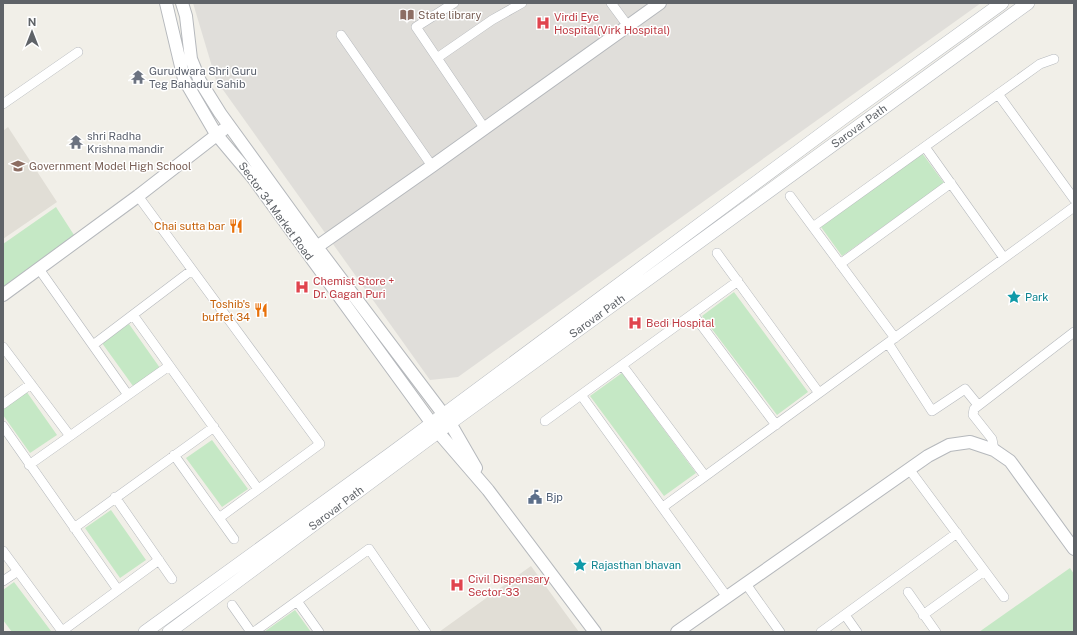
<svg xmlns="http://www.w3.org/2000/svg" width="1077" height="635" viewBox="0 0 1077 635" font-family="'Public Sans',sans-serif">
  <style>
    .industrial { fill: #e0deda }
    .education { fill: #e1ded6 }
    .green { fill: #c5e8c5 }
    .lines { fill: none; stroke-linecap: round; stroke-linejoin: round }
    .minor-casing { stroke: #b5b8bc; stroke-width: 10 }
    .tertiary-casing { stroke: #b5b8bc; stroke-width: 14 }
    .secondary-casing { stroke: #b6babf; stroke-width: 14 }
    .minor { stroke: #fff; stroke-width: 9 }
    .tertiary { stroke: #fff; stroke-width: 12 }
    .secondary { stroke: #fff; stroke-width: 13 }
    .labels { text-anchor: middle; stroke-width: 3; stroke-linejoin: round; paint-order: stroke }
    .education-label { font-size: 11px; fill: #785e54; stroke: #fff; text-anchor: start }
    .health-label { font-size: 11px; fill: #be3a42; stroke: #fff; text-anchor: start }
    .worship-label { font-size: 11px; fill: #5b616d; stroke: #fff; text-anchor: start }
    .street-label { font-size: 11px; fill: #5f6368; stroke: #fff }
    .food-label { font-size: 11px; fill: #c56008; stroke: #fff; text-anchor: end }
    .culture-label { font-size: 11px; fill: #0d838f; stroke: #fff; text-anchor: start }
    .service-label { font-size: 11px; fill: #4e5e75; stroke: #fff; text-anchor: start }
  </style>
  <rect width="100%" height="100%" fill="#f1efe8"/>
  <path class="industrial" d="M193 3H981L458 377 430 380 216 80Z"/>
  <path class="education" d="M8 127 57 202 3 239V131Z
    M531 566 579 632H439Z"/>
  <path class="green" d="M922 153 944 183 842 256 821 227Z
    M56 207 74 235 3 287V244Z
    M734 292 808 392 777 415 702 316Z
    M129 324 160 368 133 386 102 343Z
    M622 373 696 473 664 496 590 396Z
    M26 391 57 435 30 453 3 415V407Z
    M212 440 248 489 222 507 186 458Z
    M111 510 146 560 120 578 85 528Z
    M1070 568 1074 574V632H979Z
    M14 582 51 631 50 632H12L3 620V590Z
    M295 610 311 632H264Z"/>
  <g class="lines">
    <defs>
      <path id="minor" d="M454 3 416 27 485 129
        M611 3 628 26
        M341 35 432 166
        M437 58 492 20 522 3
        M998 94 1074 199
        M3 104 78 52
        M925 147 1004 258
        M138 196 320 444 219 518
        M790 196 895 338
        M813 227 1040 64 1054 59
        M717 253 819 393
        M840 264 951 183
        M39 269 128 395
        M693 314 776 425
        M133 315 258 489
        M888 343 932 411 965 389 978 405
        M93 345 192 270
        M3 347 70 436
        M622 365 705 476
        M581 395 727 597
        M3 404 31 384
        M545 421 738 281
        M3 426 118 590
        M994 450 992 439 973 415 974 409 1074 332
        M174 455 234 539
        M29 465 169 366
        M909 469 1004 597
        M115 497 172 579
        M663 507 1074 207
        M74 528 214 427
        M3 551 62 631
        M3 581 18 571
        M746 584 780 632
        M908 592 936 632
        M297 601 319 632
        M232 605 251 632
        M845 615 857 632
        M923 615 984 571
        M61 632 159 560
        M254 632 369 549 426 632
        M821 632 957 533"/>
      <path id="tertiary" d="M166 3 184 79 216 134 253 178 438 432 488 490 595 632
        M182 3 186 16 191 59 200 81 220 113 317 247 450 423 476 468
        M311 251 432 166 660 3
        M3 295 138 196 223 130
        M677 632 928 456 949 445 970 442 994 450 1010 461 1074 549"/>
      <path id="secondary" d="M145 632 392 453 843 118 1002 3
        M169 632 450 423 1028 3"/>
    </defs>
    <use href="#minor" class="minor-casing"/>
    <use href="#tertiary" class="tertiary-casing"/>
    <use href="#secondary" class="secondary-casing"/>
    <use href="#minor" class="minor"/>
    <use href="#tertiary" class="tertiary"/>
    <use href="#secondary" class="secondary"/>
  </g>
  <defs>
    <symbol id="library-bare" viewBox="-9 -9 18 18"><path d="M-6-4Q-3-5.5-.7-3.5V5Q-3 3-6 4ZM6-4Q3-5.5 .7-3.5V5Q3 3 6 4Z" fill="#8d6e63" stroke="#fff" stroke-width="2.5" paint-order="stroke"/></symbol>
    <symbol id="hospital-bare" viewBox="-9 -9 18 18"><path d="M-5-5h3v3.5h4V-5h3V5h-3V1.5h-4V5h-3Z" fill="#e0444e" stroke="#fff" stroke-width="2.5" paint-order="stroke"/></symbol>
    <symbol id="temple-bare" viewBox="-9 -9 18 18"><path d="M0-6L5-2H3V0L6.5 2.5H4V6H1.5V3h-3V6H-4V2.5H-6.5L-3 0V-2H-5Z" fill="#6b7280" stroke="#fff" stroke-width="2.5" paint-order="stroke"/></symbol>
    <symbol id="school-bare" viewBox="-9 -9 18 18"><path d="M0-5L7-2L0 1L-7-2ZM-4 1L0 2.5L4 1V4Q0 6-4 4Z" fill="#8d6e63" stroke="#fff" stroke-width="2.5" paint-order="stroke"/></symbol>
    <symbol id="restaurant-bare" viewBox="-9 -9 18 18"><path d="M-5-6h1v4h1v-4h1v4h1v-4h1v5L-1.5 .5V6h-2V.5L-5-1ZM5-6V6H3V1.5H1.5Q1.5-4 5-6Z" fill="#e8710a" stroke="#fff" stroke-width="2.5" paint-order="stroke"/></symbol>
    <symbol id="sight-bare" viewBox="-9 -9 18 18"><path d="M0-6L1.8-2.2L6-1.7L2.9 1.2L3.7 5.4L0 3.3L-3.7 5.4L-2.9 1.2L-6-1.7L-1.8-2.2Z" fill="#0f9aa8" stroke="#fff" stroke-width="2.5" paint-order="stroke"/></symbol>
    <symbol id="civic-bare" viewBox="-9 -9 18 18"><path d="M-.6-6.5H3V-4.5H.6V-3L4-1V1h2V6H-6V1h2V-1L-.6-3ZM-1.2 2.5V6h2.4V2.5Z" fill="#5c6f8a" stroke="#fff" stroke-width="2.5" paint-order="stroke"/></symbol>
  </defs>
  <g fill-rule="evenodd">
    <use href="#library-bare" x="397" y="5" width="20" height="20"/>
    <use href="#hospital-bare" x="533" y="13" width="20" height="20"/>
    <use href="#temple-bare" x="128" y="67" width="20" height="20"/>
    <use href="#temple-bare" x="66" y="132" width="20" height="20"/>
    <use href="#school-bare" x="8" y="156" width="20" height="20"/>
    <use href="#restaurant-bare" x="226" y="216" width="20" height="20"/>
    <use href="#hospital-bare" x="292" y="277" width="20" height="20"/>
    <use href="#sight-bare" x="1004" y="287" width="20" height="20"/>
    <use href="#restaurant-bare" x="251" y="300" width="20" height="20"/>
    <use href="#hospital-bare" x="625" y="313" width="20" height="20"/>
    <use href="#civic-bare" x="525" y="487" width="20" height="20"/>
    <use href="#sight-bare" x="570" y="555" width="20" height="20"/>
    <use href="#hospital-bare" x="447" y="575" width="20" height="20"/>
  </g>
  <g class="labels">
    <g class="education-label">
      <text x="418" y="19">State library</text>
      <text x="29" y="170">Government Model High School</text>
    </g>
    <g class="health-label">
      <text x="554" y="21">Virdi Eye<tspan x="554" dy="13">Hospital(Virk Hospital)</tspan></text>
      <text x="313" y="285">Chemist Store +<tspan x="313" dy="13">Dr. Gagan Puri</tspan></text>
      <text x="646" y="327">Bedi Hospital</text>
      <text x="468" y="583">Civil Dispensary<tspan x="468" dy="13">Sector-33</tspan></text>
    </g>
    <g class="worship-label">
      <text x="149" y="75">Gurudwara Shri Guru<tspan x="149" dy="13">Teg Bahadur Sahib</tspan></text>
      <text x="87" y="140">shri Radha<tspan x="87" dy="13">Krishna mandir</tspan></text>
    </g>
    <g class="street-label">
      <text transform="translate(859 126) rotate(-36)" y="4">Sarovar Path</text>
      <text transform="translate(276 211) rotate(54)" y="4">Sector 34 Market Road</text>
      <text transform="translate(597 316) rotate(-36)" y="4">Sarovar Path</text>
      <text transform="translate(336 508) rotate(-37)" y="4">Sarovar Path</text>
    </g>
    <g class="food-label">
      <text x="225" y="230">Chai sutta bar</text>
      <text x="250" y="308">Toshib's<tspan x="250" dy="13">buffet 34</tspan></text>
    </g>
    <g class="culture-label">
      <text x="1025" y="301">Park</text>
      <text x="591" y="569">Rajasthan bhavan</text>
    </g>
    <g class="service-label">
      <text x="546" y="501">Bjp</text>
    </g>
  </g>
  <rect width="1077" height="635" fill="none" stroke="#5f6368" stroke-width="8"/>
  <g transform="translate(32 32)" stroke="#ffffff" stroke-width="3" paint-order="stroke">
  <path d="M0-3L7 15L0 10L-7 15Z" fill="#5f6368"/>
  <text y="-6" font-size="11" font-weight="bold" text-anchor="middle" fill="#5f6368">N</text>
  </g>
</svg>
